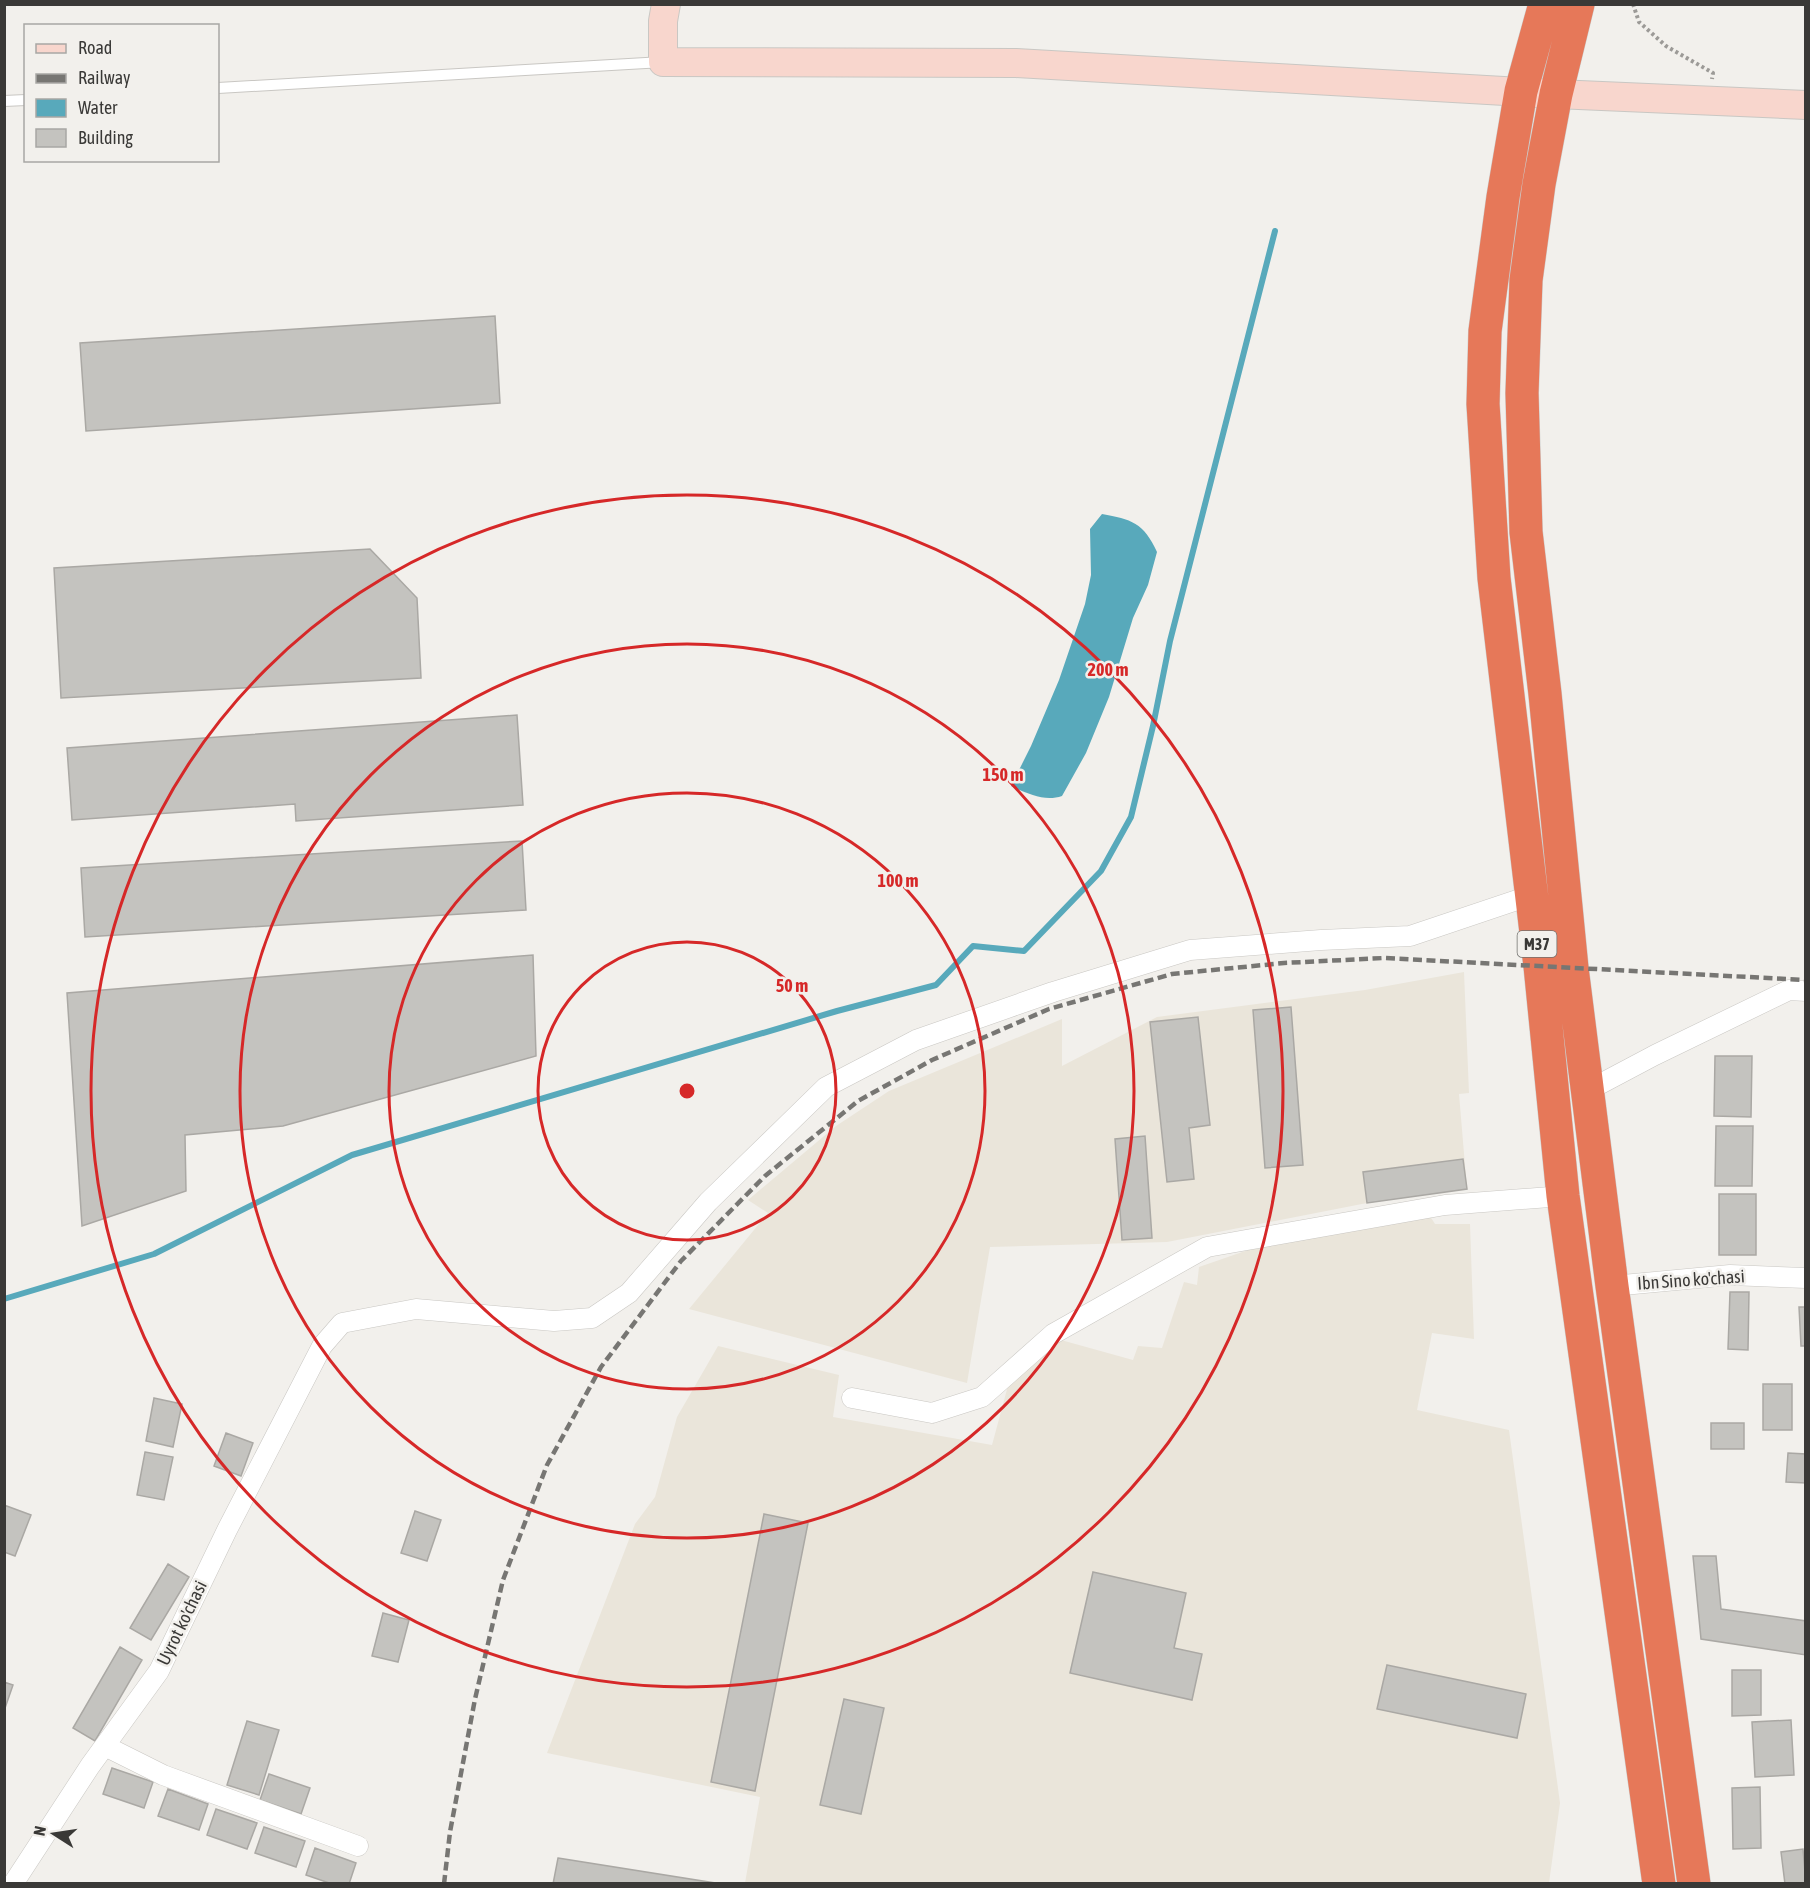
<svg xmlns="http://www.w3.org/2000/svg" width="1810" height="1888" viewBox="0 0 1810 1888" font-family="'Asap Condensed',sans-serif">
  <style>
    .built { fill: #eae5da }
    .water { fill: #58a9bb }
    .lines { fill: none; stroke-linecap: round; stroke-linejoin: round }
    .stream { stroke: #58a9bb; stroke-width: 6 }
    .building { fill: #c4c3bf; stroke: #aaa8a4; stroke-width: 1.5 }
    .lane-casing { stroke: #c9c7c3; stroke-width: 12 }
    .street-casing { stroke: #c9c7c3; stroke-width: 21 }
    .secondary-casing { stroke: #c9c7c3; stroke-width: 30 }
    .highway-casing { stroke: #cccccb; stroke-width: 34 }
    .path { stroke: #9c9a97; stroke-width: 4; stroke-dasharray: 3 3; stroke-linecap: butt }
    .lane { stroke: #fff; stroke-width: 10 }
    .street { stroke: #fff; stroke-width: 20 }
    .secondary { stroke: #f8d6cd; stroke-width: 28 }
    .highway { stroke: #e67859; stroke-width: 33 }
    .rail { stroke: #777673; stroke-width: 4.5; stroke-dasharray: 9 4.5; stroke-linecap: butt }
    .ring { fill: none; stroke: #d62828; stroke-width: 3 }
    .labels { text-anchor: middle; stroke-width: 5; stroke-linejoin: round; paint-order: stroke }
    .shield { fill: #f2f0ec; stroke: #71706d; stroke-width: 1.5 }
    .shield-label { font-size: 16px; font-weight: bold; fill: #3a3937 }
    .street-label { font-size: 18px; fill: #3a3937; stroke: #f2f0ec }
    .centre { fill: #d62828; stroke: #f2f0ec; stroke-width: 3 }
    .ring-label { font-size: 18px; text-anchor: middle; font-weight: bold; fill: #d62828; stroke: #f2f0ec; stroke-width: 5; stroke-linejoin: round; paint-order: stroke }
  </style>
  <rect width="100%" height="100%" fill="#f2f0ec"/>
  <path class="built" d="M1464 972 1469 1093 1459 1094 1467 1189 1367 1203 1167 1242 990 1247 967 1383 689 1309 768 1213 748 1200 836 1126 889 1091 1062 1019V1066L1157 1017 1365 990Z
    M1428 1213 1435 1224H1470L1474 1339 1432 1333 1417 1410 1509 1430 1560 1803 1549 1883H745L760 1797 547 1753 635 1524 655 1497 677 1417 718 1346 839 1375 833 1417 992 1445 1009 1382 1061 1340 1133 1360 1138 1346 1162 1348 1184 1282 1197 1285 1199 1267 1251 1249Z"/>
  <path class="water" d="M1102 514C1131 519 1144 523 1157 552L1148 585 1133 618 1109 697 1086 753 1062 796C1045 802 1028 794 1011 786L1031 746 1059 680 1085 604 1091 575 1090 529Z"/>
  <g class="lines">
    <path class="stream" d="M4 1299 154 1254 352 1155 837 1011 936 985 973 946 1024 951 1101 871 1131 817 1153 726 1170 641 1275 231"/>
  </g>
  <path class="building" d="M495 316 500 403 86 431 80 343Z
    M370 549 417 598 421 678 61 698 54 568Z
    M517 715 523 805 296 821 295 804 72 820 67 748Z
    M522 841 526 910 85 937 81 868Z
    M533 955 536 1056 283 1126 185 1135 186 1191 82 1226 67 993Z
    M1291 1007 1303 1165 1265 1168 1253 1010Z
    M1198 1017 1210 1125 1189 1128 1194 1179 1167 1182 1150 1022Z
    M1715 1056H1752L1751 1117 1714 1116Z
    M1716 1126H1753L1752 1186H1715Z
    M1145 1136 1152 1238 1122 1240 1115 1139Z
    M1463 1159 1467 1189 1367 1203 1363 1172Z
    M1719 1194H1756V1255H1719Z
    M1730 1292H1749L1748 1350 1728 1349Z
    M1799 1307H1806V1346H1801Z
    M1763 1384H1792V1430H1763Z
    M154 1398 182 1404 173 1447 146 1441Z
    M1711 1423H1744V1449H1711Z
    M226 1433 253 1443 241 1476 214 1466Z
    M145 1452 173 1457 164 1500 137 1495Z
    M1788 1453 1806 1454V1483L1786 1482Z
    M4 1505 31 1515 15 1556 4 1552Z
    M415 1511 441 1520 427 1561 401 1553Z
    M764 1514 808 1523 755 1791 711 1782Z
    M1693 1556H1716L1721 1609 1806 1621V1655L1701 1639Z
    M168 1564 189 1577 151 1640 130 1628Z
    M1093 1572 1186 1593 1174 1648 1202 1654 1192 1700 1070 1673Z
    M383 1613 409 1620 398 1662 372 1656Z
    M120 1647 142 1660 95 1741 73 1728Z
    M1387 1665 1526 1694 1517 1738 1377 1709Z
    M1732 1670H1761V1715L1732 1716Z
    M4 1682 13 1685 4 1711Z
    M844 1699 884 1708 861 1814 820 1805Z
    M1791 1720 1794 1775 1755 1777 1752 1722Z
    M247 1721 279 1730 259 1795 227 1785Z
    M112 1768 153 1782 144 1808 103 1794Z
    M269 1774 310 1788 301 1814 260 1800Z
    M1760 1787 1761 1848 1733 1849 1732 1788Z
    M168 1789 208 1804 199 1830 158 1816Z
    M216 1809 257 1823 247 1849 207 1835Z
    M264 1827 305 1841 296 1867 255 1853Z
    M315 1848 356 1863 349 1884H332L306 1875Z
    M1803 1849 1806 1884H1785L1781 1852Z
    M558 1858 715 1883V1884H553Z"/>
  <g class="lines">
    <defs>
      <path id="lane" d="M218 88 663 62
        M4 101 26 100"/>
      <path id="street" d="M1587 1091 1655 1055 1789 990 1806 991
        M1612 1286 1730 1275 1806 1278
        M852 1398 932 1413 982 1397 1053 1334 1207 1247 1445 1205 1563 1196
        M105 1746 163 1775 358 1846
        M13 1884 90 1766 159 1671 227 1530 322 1346 342 1323 416 1309 554 1321 592 1318 629 1293 708 1202 826 1087 916 1040 1053 992 1190 950 1321 940 1410 936 1532 895"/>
      <path id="secondary" d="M666 4 663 21V62L1016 63 1556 94 1806 105"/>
      <path id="highway" d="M1545 4 1521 91 1503 197 1485 331 1483 404 1494 578 1540 966 1563 1196 1659 1884
        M1578 4 1556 94 1539 184 1526 280 1522 393 1526 532 1545 694 1572 968 1612 1286 1694 1884"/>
    </defs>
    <use href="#lane" class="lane-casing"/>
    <use href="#street" class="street-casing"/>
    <use href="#secondary" class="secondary-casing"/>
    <use href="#highway" class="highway-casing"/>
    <path class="path" d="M1633 4 1639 22 1666 46 1713 73 1712 79"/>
    <use href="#lane" class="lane"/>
    <use href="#street" class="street"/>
    <use href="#secondary" class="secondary"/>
    <use href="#highway" class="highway"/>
    <path class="rail" d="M444 1884 450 1832 475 1699 503 1580 547 1465 601 1367 681 1261 765 1176 858 1101 932 1060 1049 1009 1172 974 1284 963 1384 958 1806 980"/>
  </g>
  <g class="ring">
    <circle cx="687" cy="1091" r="149"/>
    <circle cx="687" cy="1091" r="298"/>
    <circle cx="687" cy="1091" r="447"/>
    <circle cx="687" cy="1091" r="596"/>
  </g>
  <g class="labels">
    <rect class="shield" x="1517.5" y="931" width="39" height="26" rx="4.5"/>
    <g class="shield-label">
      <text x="1537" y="950">M37</text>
    </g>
    <g class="street-label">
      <text transform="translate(1691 1280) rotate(-4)" y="6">Ibn Sino ko'chasi</text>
      <text transform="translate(182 1623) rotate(-64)" y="6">Uyrot ko'chasi</text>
    </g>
  </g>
  <circle cx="687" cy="1091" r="9" class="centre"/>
  <g class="ring-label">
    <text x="1108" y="676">200 m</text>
    <text x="1003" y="781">150 m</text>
    <text x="898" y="887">100 m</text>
    <text x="792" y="992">50 m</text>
  </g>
  <rect width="1810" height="1888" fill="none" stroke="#3a3937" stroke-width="12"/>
  <rect x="24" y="24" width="195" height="138" fill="#f2f0ec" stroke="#a8a7a4" stroke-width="1.5"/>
  <rect x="36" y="44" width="30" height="9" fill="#f8d6cd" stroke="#a8a7a4" stroke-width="1.5"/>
  <text x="78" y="54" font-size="18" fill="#3a3937">Road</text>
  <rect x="36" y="74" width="30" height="9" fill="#777673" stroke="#a8a7a4" stroke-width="1.5"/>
  <text x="78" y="84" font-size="18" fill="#3a3937">Railway</text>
  <rect x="36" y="99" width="30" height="18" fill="#58a9bb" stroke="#a8a7a4" stroke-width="1.5"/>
  <text x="78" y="114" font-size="18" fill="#3a3937">Water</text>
  <rect x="36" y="129" width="30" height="18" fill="#c4c3bf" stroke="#a8a7a4" stroke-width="1.5"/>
  <text x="78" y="144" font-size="18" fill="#3a3937">Building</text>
  <g transform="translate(54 1834) rotate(282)" stroke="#f2f0ec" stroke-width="4.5" paint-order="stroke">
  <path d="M0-4.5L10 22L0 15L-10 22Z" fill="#3a3937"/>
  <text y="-9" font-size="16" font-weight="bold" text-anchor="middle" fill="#3a3937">N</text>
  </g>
</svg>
